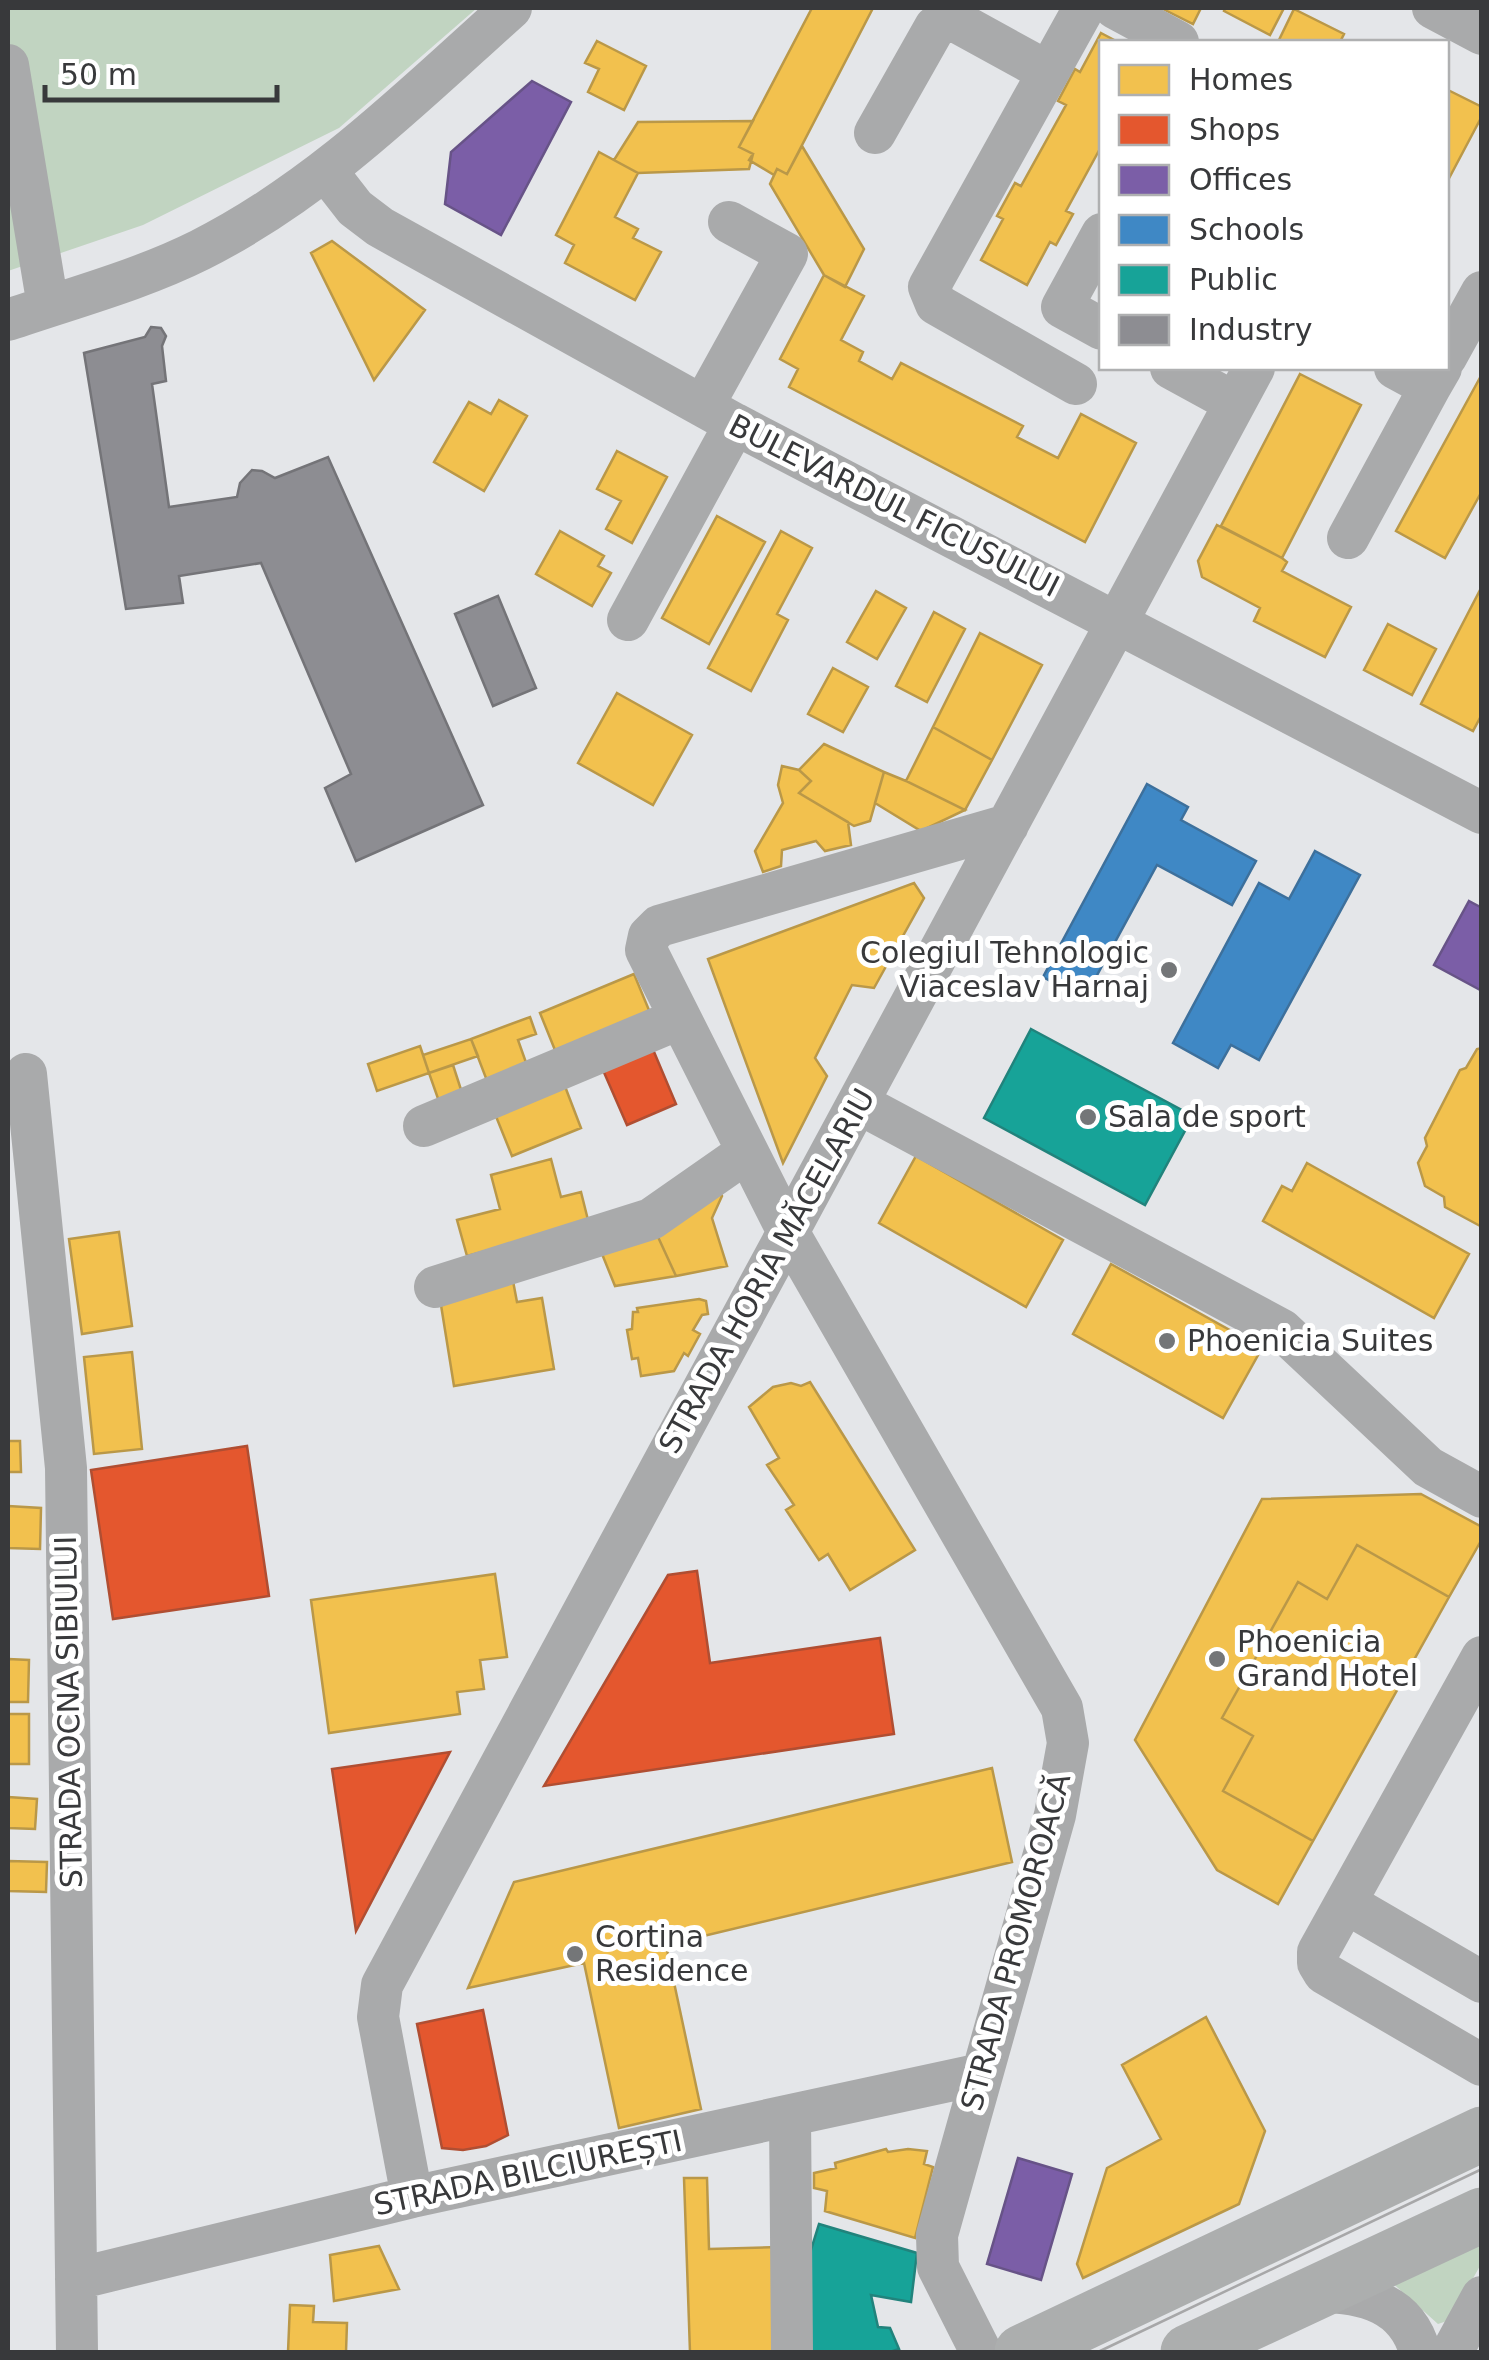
<svg xmlns="http://www.w3.org/2000/svg" width="1489" height="2360" viewBox="0 0 1489 2360" font-family="'DejaVu Sans',sans-serif">
  <style>
    .green { fill: #c1d4c1 }
    .homes { fill: #f2c14e; stroke: #ba9848; stroke-width: 2.5 }
    .shops { fill: #e4572e; stroke: #b04e32; stroke-width: 2.5 }
    .offices { fill: #7b5ea7; stroke: #675387; stroke-width: 2.5 }
    .schools { fill: #3f88c5; stroke: #3d709c; stroke-width: 2.5 }
    .public { fill: #17a398; stroke: #21837c; stroke-width: 2.5 }
    .industry { fill: #8d8d92; stroke: #747478; stroke-width: 2.5 }
    .lines { fill: none; stroke-linecap: round; stroke-linejoin: round }
    .minor { stroke: #a9aaab; stroke-width: 42 }
    .major { stroke: #acaeae; stroke-width: 55 }
    .tram { stroke: #a7a7a8; stroke-width: 2.5 }
    .poi-dot { fill: #747678; stroke: #fff; stroke-width: 4 }
    .labels { text-anchor: middle; stroke-width: 10; stroke-linejoin: round; paint-order: stroke }
    .street-label { font-size: 30px; fill: #38393b; stroke: #fff }
    .poi-label { font-size: 30px; fill: #38393b; stroke: #fff; text-anchor: start }
  </style>
  <rect width="100%" height="100%" fill="#e4e6e9"/>
  <path class="green" d="M8 8H477L339 128 143 225 8 271Z
    M1481 2239V2264L1450 2320 1438 2324 1388 2279Z"/>
  <path class="homes" d="M812 8H873L787 174 777 169 774 175 749 160 753 154 739 147Z
    M1161 8H1201L1193 24Z
    M1225 8H1284L1270 35 1224 11Z
    M1294 9 1344 34 1340 42H1278Z
    M1101 33 1118 42H1102V145L1066 211 1073 214 1056 245 1050 242 1027 285 981 260 1003 219 997 216 1015 183 1021 186 1066 105 1058 101 1075 69 1080 72Z
    M597 41 646 66 624 110 588 92 599 69 585 63Z
    M1446 89 1482 107V116L1446 184Z
    M753 121 739 147 753 154 749 169 638 173 614 160 638 122Z
    M802 146 864 249 845 287 824 275 770 184 777 169 787 174Z
    M599 152 638 173 615 217 638 229 633 238 661 252 635 300 565 263 574 245 556 235Z
    M332 241 425 310 374 380 311 253Z
    M824 275 864 296 841 340 863 352 859 361 892 379 901 363 1023 426 1017 437 1058 458 1081 414 1136 443 1085 542 789 387 798 369 780 359Z
    M1300 374 1361 405 1282 558 1221 526Z
    M1482 374V491L1445 558 1396 531Z
    M499 400 527 416 484 491 434 462 469 402 491 414Z
    M617 451 667 477 632 543 606 529 621 501 597 489Z
    M717 516 765 542 709 644 662 618Z
    M1217 525 1282 558 1287 562 1282 571 1351 607 1325 657 1254 621 1260 608 1202 577 1198 561Z
    M560 531 604 556 598 566 611 573 592 606 536 574Z
    M781 531 812 548 777 614 788 620 751 691 708 668Z
    M1480 590 1482 714 1473 731 1421 704Z
    M876 591 906 608 877 659 847 642Z
    M934 612 965 629 927 702 896 686Z
    M1388 624 1436 649 1412 695 1364 670Z
    M980 633 1042 665 992 760 933 727Z
    M833 668 868 687 843 732 808 714Z
    M617 693 692 735 653 805 578 763Z
    M933 727 992 760 965 810 906 781Z
    M824 744 884 772 870 821 854 826 799 793 811 781 799 770Z
    M782 766 799 770 811 781 799 793 848 822 851 845 825 851 816 841 782 850 781 866 763 872 755 851 783 803 778 785Z
    M884 772 906 781 965 810 921 831 875 803Z
    M914 883 924 898 874 988 852 985 815 1058 827 1076 783 1163 708 959Z
    M634 974 651 1015 557 1055 540 1013Z
    M530 1017 536 1034 518 1040 529 1071 489 1086 471 1039Z
    M471 1039 478 1056 429 1073 423 1055Z
    M420 1046 429 1073 377 1091 368 1064Z
    M1482 1048V1227L1445 1207 1444 1197 1425 1186 1418 1163 1427 1146 1425 1138 1460 1070 1466 1068 1477 1049Z
    M453 1065 465 1102 442 1110 429 1073Z
    M561 1076 581 1128 512 1156 491 1104Z
    M916 1156 1063 1240 1026 1307 879 1223Z
    M551 1159 561 1197 581 1192 589 1224 467 1256 457 1220 500 1209 491 1175Z
    M1307 1163 1469 1254 1434 1318 1263 1221 1282 1186 1292 1191Z
    M719 1189 722 1196 712 1218 727 1266 676 1276 653 1226Z
    M653 1226 676 1276 615 1286 598 1244Z
    M119 1232 132 1326 82 1334 69 1239Z
    M1111 1264 1262 1348 1223 1418 1073 1334Z
    M513 1281 517 1302 542 1298 554 1369 454 1386 441 1305Z
    M699 1299 706 1301 708 1314 702 1315 693 1330 700 1334 688 1356 684 1353 674 1371 641 1376 638 1358 632 1359 627 1330 632 1329 633 1312H638L637 1308Z
    M132 1352 142 1449 94 1454 84 1357Z
    M810 1382 915 1550 850 1590 828 1554 819 1560 786 1510 794 1505 767 1465 779 1458 749 1407 773 1387 791 1383 801 1386Z
    M8 1441H20L21 1472H8Z
    M1421 1494 1482 1527V1539L1449 1597 1357 1545 1327 1599 1298 1582 1222 1718 1253 1736 1223 1791 1313 1841 1278 1904 1217 1870 1135 1740 1262 1499Z
    M8 1506 41 1508 40 1549 8 1548Z
    M1357 1545 1449 1597 1313 1841 1223 1791 1253 1736 1222 1718 1298 1582 1327 1599Z
    M495 1574 507 1657 480 1660 484 1689 457 1692 460 1714 329 1733 311 1600Z
    M8 1659 29 1660 28 1702H8Z
    M8 1714H29V1764H8Z
    M992 1768 1012 1862 666 1945 701 2109 619 2128 584 1963 468 1988 514 1882Z
    M8 1797 37 1799 35 1829 8 1828Z
    M8 1861 47 1862 46 1892 8 1891Z
    M1206 2017 1265 2131 1239 2204 1083 2278 1077 2264 1107 2168 1161 2139 1122 2065Z
    M886 2149 888 2152 908 2149 927 2151 924 2164 933 2167 915 2238 825 2211 827 2191 814 2188V2173L836 2168 835 2163Z
    M684 2178H707L709 2249 778 2247 781 2352H690Z
    M379 2246 399 2289 334 2301 330 2255Z
    M290 2305 314 2306 313 2322 347 2323 346 2352H288Z"/>
  <path class="shops" d="M649 1040 676 1104 627 1125 599 1061Z
    M247 1446 269 1596 113 1619 91 1470Z
    M697 1571 710 1663 880 1638 894 1734 544 1786 668 1575Z
    M450 1752 356 1931 332 1769Z
    M483 2010 508 2135 486 2146 463 2150 442 2148 417 2024Z"/>
  <path class="offices" d="M532 81 571 102 501 235 445 204 451 152Z
    M1469 901 1482 908V991L1434 965Z
    M1018 2158 1072 2174 1041 2280 987 2264Z"/>
  <path class="schools" d="M1147 784 1188 807 1181 820 1256 861 1232 905 1157 865 1084 999 1043 977Z
    M1315 851 1360 875 1259 1060 1231 1045 1218 1068 1173 1043 1259 883 1289 899Z"/>
  <path class="public" d="M1031 1029 1193 1116 1145 1205 984 1118Z
    M819 2224 917 2253 911 2302 871 2295 878 2327 890 2328 899 2349 890 2352H808L802 2279Z"/>
  <path class="industry" d="M151 327 161 328 166 336 162 346 166 381 152 384 169 507 237 497 240 483 252 470 262 471 275 478 328 457 483 805 356 861 325 788 351 774 261 563 179 576 183 603 126 609 84 353 145 337Z
    M498 596 536 688 493 706 455 614Z"/>
  <g class="lines">
    <path class="minor" d="M1115 8 1178 42
      M1433 8 1482 34
      M8 65 48 306
      M875 133 935 27 945 22H957L1048 72
      M327 172 355 208 380 227 735 424 1482 813
      M1102 234 1062 307 1102 329
      M8 320C72 298 140 280 200 250 319 190 413 96 511 8
      M1446 357 1482 292
      M1171 368 1235 403
      M1395 368 1430 387 1441 368
      M1076 384 936 304 929 287 1084 8
      M703 406 787 254 729 222
      M1348 538 1430 387
      M628 620 735 424
      M26 1074 66 1468 77 2352
      M858 1103 1282 1330 1428 1467 1482 1497
      M424 1126 679 1019
      M435 1287 651 1219 747 1152
      M1482 1657 1318 1952V1963L1324 1973 1482 2065
      M1346 1903 1482 1982
      M790 2116 792 2352
      M412 2197 378 2017 382 1985 1254 368
      M76 2279 412 2197 981 2074
      M1318 2292C1364 2292 1407 2303 1420 2352
      M981 2352 938 2267 937 2235 1055 1815 1068 1743 1062 1708 787 1230 646 950 649 936 659 926 1008 825
      M1452 2352 1482 2297"/>
    <path class="major" d="M1022 2352 1482 2134
      M1188 2352 1482 2215"/>
    <path class="tram" d="M1098 2352 1482 2169"/>
  </g>
  <g class="poi-dot">
    <circle cx="1169" cy="970" r="10"/>
    <circle cx="1088" cy="1117" r="10"/>
    <circle cx="1167" cy="1341" r="10"/>
    <circle cx="1217" cy="1659" r="10"/>
    <circle cx="575" cy="1954" r="10"/>
  </g>
  <g class="labels">
    <g class="street-label">
      <text transform="translate(894 506) rotate(27)" y="10">BULEVARDUL FICUSULUI</text>
      <text transform="translate(767 1271) rotate(-61)" y="10">STRADA HORIA MĂCELARIU</text>
      <text transform="translate(69 1712) rotate(-91)" y="10">STRADA OCNA SIBIULUI</text>
      <text transform="translate(1016 1942) rotate(-75)" y="10">STRADA PROMOROACĂ</text>
      <text transform="translate(528 2173) rotate(-12)" y="10">STRADA BILCIUREȘTI</text>
    </g>
    <g class="poi-label">
      <text x="1149" y="963" text-anchor="end">Colegiul Tehnologic<tspan x="1149" dy="34">Viaceslav Harnaj</tspan></text>
      <text x="1108" y="1127">Sala de sport</text>
      <text x="1187" y="1351">Phoenicia Suites</text>
      <text x="1237" y="1652">Phoenicia<tspan x="1237" dy="34">Grand Hotel</tspan></text>
      <text x="595" y="1947">Cortina<tspan x="595" dy="34">Residence</tspan></text>
    </g>
  </g>
  <rect width="1489" height="2360" fill="none" stroke="#38393b" stroke-width="20"/>
  <rect x="1099" y="40" width="350" height="330" fill="#ffffff" stroke="#afb0b1" stroke-width="2.5"/>
  <rect x="1119" y="65" width="50" height="30" fill="#f2c14e" stroke="#afb0b1" stroke-width="2.5"/>
  <text x="1189" y="90" font-size="30" fill="#38393b">Homes</text>
  <rect x="1119" y="115" width="50" height="30" fill="#e4572e" stroke="#afb0b1" stroke-width="2.5"/>
  <text x="1189" y="140" font-size="30" fill="#38393b">Shops</text>
  <rect x="1119" y="165" width="50" height="30" fill="#7b5ea7" stroke="#afb0b1" stroke-width="2.5"/>
  <text x="1189" y="190" font-size="30" fill="#38393b">Offices</text>
  <rect x="1119" y="215" width="50" height="30" fill="#3f88c5" stroke="#afb0b1" stroke-width="2.5"/>
  <text x="1189" y="240" font-size="30" fill="#38393b">Schools</text>
  <rect x="1119" y="265" width="50" height="30" fill="#17a398" stroke="#afb0b1" stroke-width="2.5"/>
  <text x="1189" y="290" font-size="30" fill="#38393b">Public</text>
  <rect x="1119" y="315" width="50" height="30" fill="#8d8d92" stroke="#afb0b1" stroke-width="2.5"/>
  <text x="1189" y="340" font-size="30" fill="#38393b">Industry</text>
  <path d="M45 85v15h232v-15" fill="none" stroke="#38393b" stroke-width="5"/>
  <text x="60" y="85" font-size="30" fill="#38393b" stroke="#ffffff" stroke-width="8" paint-order="stroke">50 m</text>
</svg>
